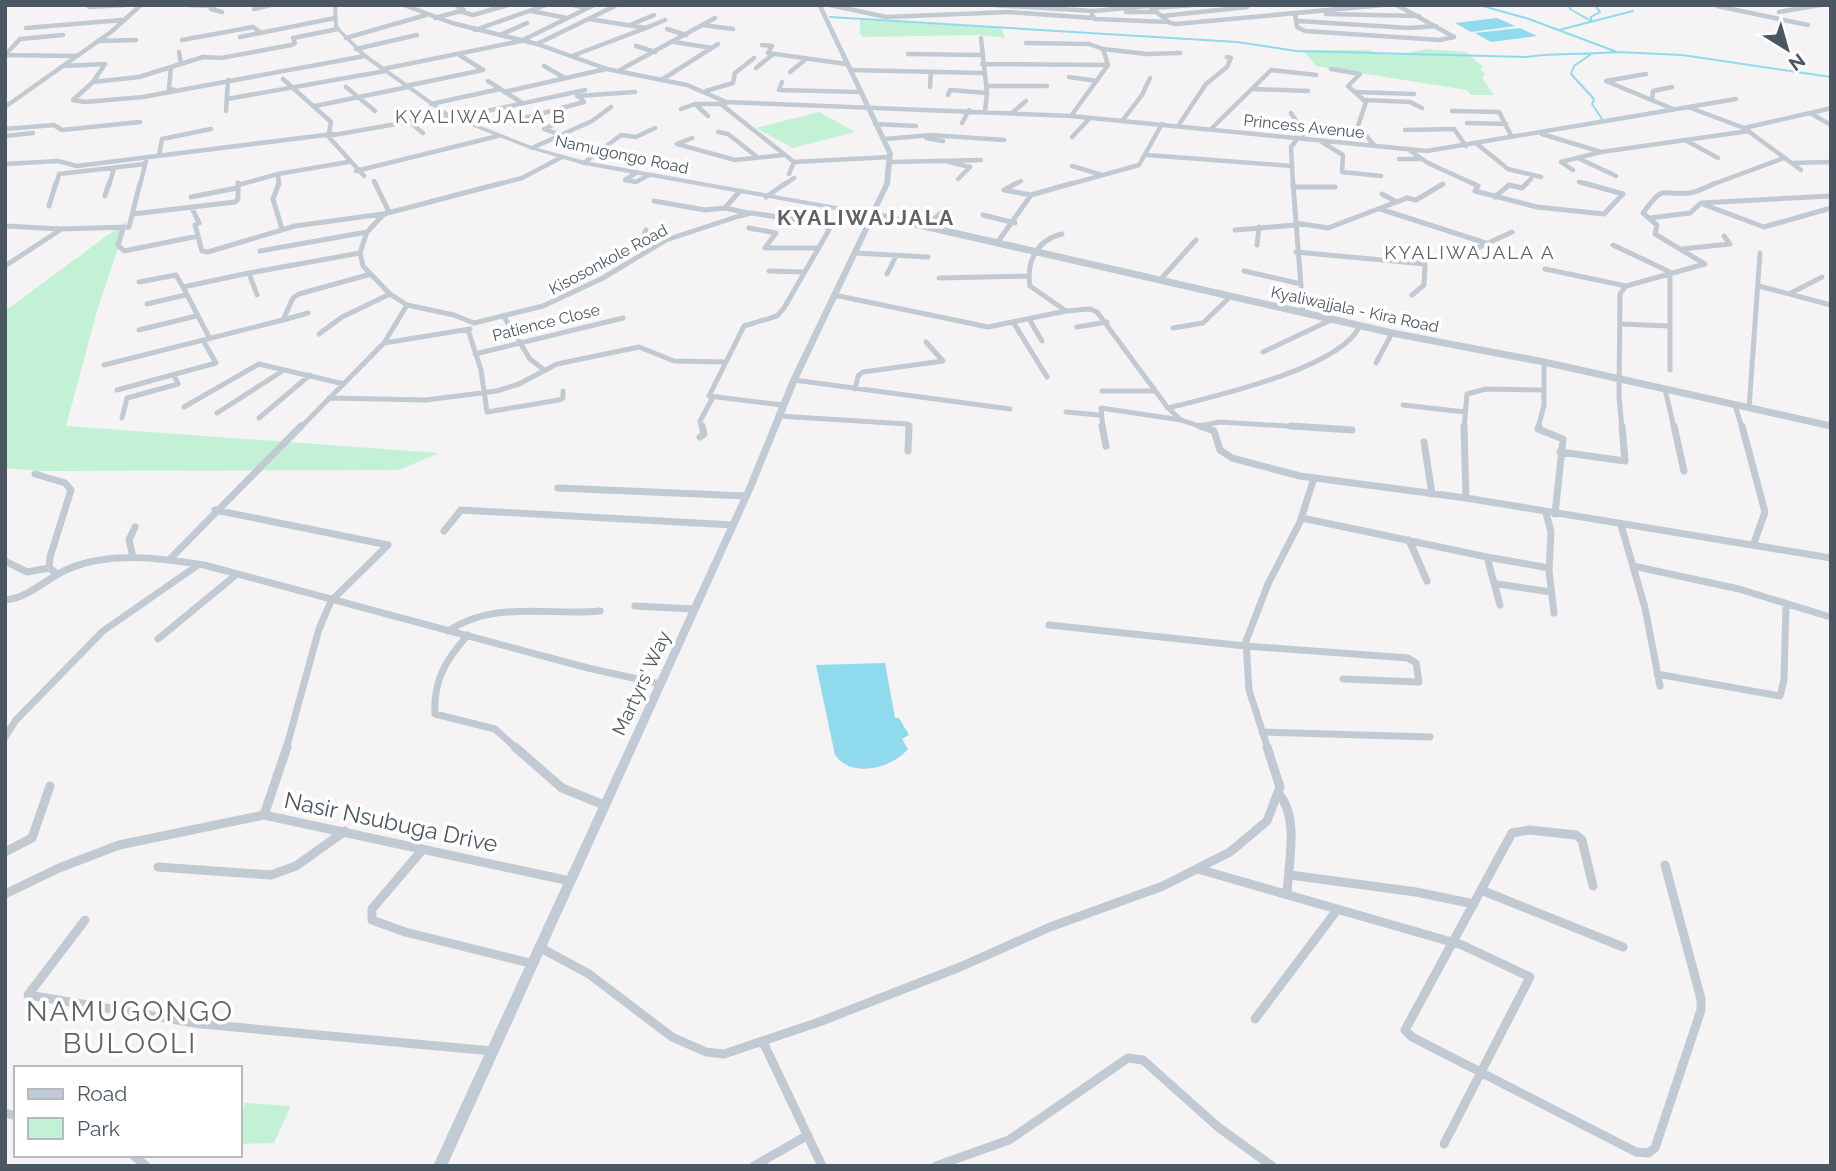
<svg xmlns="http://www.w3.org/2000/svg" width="1836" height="1171" viewBox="0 0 1836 1171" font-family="Raleway,sans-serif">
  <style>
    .green { fill: #c3f1d5 }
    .water { fill: #90daee }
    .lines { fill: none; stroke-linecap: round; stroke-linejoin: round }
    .stream { stroke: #90daee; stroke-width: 2 }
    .minor-far3 { stroke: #c1cad2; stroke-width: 4.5 }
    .minor-far2 { stroke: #c1cad2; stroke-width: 5 }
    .minor-far1 { stroke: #c1cad2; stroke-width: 7 }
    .minor { stroke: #c1cad2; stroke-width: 9 }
    .tertiary { stroke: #c1cad2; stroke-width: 7 }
    .secondary { fill: #c1cbd6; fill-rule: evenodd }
    .labels { text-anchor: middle; stroke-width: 7; stroke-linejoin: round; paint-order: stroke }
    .far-street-label { font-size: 16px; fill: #4a5661; stroke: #fff }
    .far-quarter-label { font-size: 19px; letter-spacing: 2px; fill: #5f6368; stroke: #fff }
    .street-label { font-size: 19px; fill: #4a5661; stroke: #fff }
    .far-district-label { font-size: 21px; font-weight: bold; letter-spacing: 2px; fill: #5f6368; stroke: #fff }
    .near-street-label { font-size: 23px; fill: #4a5661; stroke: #fff }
    .near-quarter-label { font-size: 28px; letter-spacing: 2px; fill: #5f6368; stroke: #fff }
  </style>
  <rect width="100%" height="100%" fill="#f5f3f3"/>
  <path class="green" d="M860 20 1001 27 1005 38 979 35 864 37 860 34Z
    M1428 49 1466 52 1482 66 1481 70 1485 74 1482 78 1494 95H1471L1467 90 1316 66 1303 50H1369C1384 59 1412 52 1428 49Z
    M819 112 855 132 793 148 756 128Z
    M127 221 97 311 66 426 439 453 399 470 39 471 5 468V311Z
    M245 1103 291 1106 274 1143 240 1144V1116Z"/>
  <path class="water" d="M1497 18 1515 26 1471 32 1455 23Z
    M1520 28 1537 36 1491 42 1475 33Z
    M885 663 895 718H899L909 735 902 739 908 749C892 768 852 779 835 755L816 665Z"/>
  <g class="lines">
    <path class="stream" d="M1479 5 1529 19 1617 52 1682 55 1831 77
      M1569 5 1570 9 1591 21V17L1600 12 1595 5
      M830 17 1237 42 1296 51 1526 57C1556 52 1586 55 1617 52
      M1559 30 1633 11
      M1590 55 1574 66 1571 74 1594 99 1592 104 1602 119"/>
    <path class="minor-far3" d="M189 5 211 6 214 8 211 9 222 12
      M404 5 452 23 537 44 607 69 687 85 726 102 1071 116 1427 151 1736 99
      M573 5 587 8
      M830 5 886 17 1009 12 1092 18
      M994 5 1093 11 1149 6
      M1148 5 1170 23 1176 24 1383 5
      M1721 5 1717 6 1808 25
      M89 7 125 5
      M1153 8 1193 5
      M254 9 271 5
      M459 11 473 15 508 5
      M531 11 567 18
      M1126 12H1156
      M1779 12 1820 5
      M1295 14 1297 27 1305 31 1440 40 1454 37 1397 5
      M1326 14 1419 16
      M1092 15 1095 19 1168 22
      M1162 16 1247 7
      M435 18 464 10 457 6 461 5
      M1298 21 1409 28 1436 26
      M630 25 654 15
      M702 25 733 29
      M26 28 122 20
      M646 28 665 20
      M667 29 686 35
      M475 30 546 5
      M500 35 527 23
      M240 37 335 18
      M346 38 426 15
      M981 38 987 93 985 111
      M182 40 253 27 261 33
      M523 40 594 5
      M98 41 136 40
      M674 42 712 48
      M1026 43 1089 44 1103 49 1108 65 1071 116
      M537 44 615 6
      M762 45 772 46 768 53 846 64
      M636 46 655 52
      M356 49 417 35
      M1103 49 1147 54 1180 53
      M179 52 181 64
      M458 54 483 70
      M908 54 981 55
      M5 55 76 56
      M5 55 20 39 63 35
      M572 56 646 28 589 19
      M982 64 1108 65
      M64 66 105 64 93 82 73 100 85 102 143 97 365 56
      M544 66 565 78
      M171 67 169 89 175 90
      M756 68 772 55
      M383 69 521 41
      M1331 69 1360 74 1348 86 1366 102 1358 126 1374 145
      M850 70 983 73
      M618 71 715 18
      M790 72 805 60
      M1646 74 1606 81 1673 109
      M1069 77 1097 81
      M283 79 331 122 329 132
      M663 79 718 44
      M488 81 522 103
      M93 82 139 77 203 57 221 58 291 45 295 43 293 38 338 29
      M782 82 779 90 860 92
      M406 86 483 70
      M986 86H1047
      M346 87 375 111
      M930 87 931 72
      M1253 89 1308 91
      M706 91 733 83 735 73 754 58
      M504 92 606 69
      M1355 92 1414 94
      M948 95 950 90 987 93
      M577 96 635 92
      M227 99 385 71
      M1364 100 1410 102 1422 108
      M1652 100 1653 91 1672 87
      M726 103 722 105 794 162 890 157
      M431 104 500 89
      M695 104 708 116
      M315 106 408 87
      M5 107 111 32 141 5
      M1688 107 1744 128 1801 170
      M681 109 695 104H721
      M226 111 228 80
      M1452 111 1499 112 1512 137
      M1012 113 1026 101
      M1291 113 1302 130 1303 139
      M1811 113 1831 108
      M454 118 585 90
      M521 119 584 102 580 97
      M1122 121 1142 95 1150 78
      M410 122 423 133
      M558 123 544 129 561 135
      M962 123 969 110
      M1467 123 1506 124
      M875 124 916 126
      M1178 126 1206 84 1227 67 1231 58 1227 57
      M1744 128 1810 113 1831 125
      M5 129 54 125 62 130 140 122
      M1211 129 1271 70 1316 75
      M1405 130 1454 129 1466 146
      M718 132 728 134 756 156
      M1542 134 1601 152
      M5 136 33 133
      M1072 137 1090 118
      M692 138 677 144 735 160 784 155
      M926 138 943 141
      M885 139 931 135 1004 140
      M1320 141 1343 155 1342 172 1381 176
      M1687 141 1718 158
      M1477 144 1508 169 1541 177
      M532 148 592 121 611 107
      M1409 150 1428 163 1476 185
      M159 155 162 139 211 129
      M1147 155 1292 166
      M1578 158 1616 176
      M1399 159H1421
      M891 162 981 160
      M949 162 970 167 958 179
      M1561 162 1601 152 1749 131
      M1561 162 1573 170
      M584 163 621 135 636 137 655 128
      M1792 163 1831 162
      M5 164 58 161 77 166 333 134
      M1072 166 1102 175
      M356 171 498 136
      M636 173 625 180 636 182 649 175
      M789 174 794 162
      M364 176 328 136 448 115
      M374 181 376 185
      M1579 182 1590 185
      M56 185 59 174 145 164
      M109 185 114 169
      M140 185 147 157
      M238 185 278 174
      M279 185 278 174 348 162
      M495 185 522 178 562 157
      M784 185 794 178
      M1013 185 1021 181
      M1067 185 1139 165 1162 124
      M1293 185 1291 147 1298 138
      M1525 185 1531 179
      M1711 185 1784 158"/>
    <path class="minor-far2" d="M279 183 273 199 282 229
      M375 183 389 212
      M502 183 384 214 367 232 360 253 363 266 390 294 407 305 454 315 474 323 543 306 603 278 666 240 739 216 751 213 825 224 829 230 784 308 777 316 744 326 709 396 783 405
      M1017 183 1004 190 1031 195
      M1293 183 1303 312
      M1472 183 1478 186 1475 191 1537 207 1604 214 1623 194 1584 183
      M1293 187H1335
      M739 192 725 208 748 213
      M1382 194 1397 202
      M105 196 109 183
      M191 197 237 188
      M766 197 786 183
      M1495 197 1509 185 1522 188 1527 183
      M654 201 705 210 725 208
      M1705 205 1764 227 1831 208
      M49 206 56 183
      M192 208 199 223
      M1380 209 1489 244
      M133 214 235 202 238 199V183
      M983 215 1015 223
      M1650 218 1690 213 1701 203 1831 196
      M1296 223 1328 228 1407 198 1416 200 1443 184
      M195 225 202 251 208 252 295 226 383 214
      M5 226 61 229 129 227 140 183
      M926 226 945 209
      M749 228 776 233 765 248H817
      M123 229 118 245 124 251 198 236
      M1235 230 1296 225
      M1062 234C1037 240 1026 261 1030 286L1066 311 1090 309 1097 312 1168 408 1181 420 1205 428
      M997 243 1031 195 1073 183
      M1257 245 1259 227
      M1613 245 1670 272
      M1682 249 1730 244 1724 236
      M260 251 367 232
      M1471 251 1512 232
      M645 252 640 244 646 230
      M1296 252 1425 264 1424 285 1412 295
      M856 253 928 257
      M5 266 60 230
      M1545 269 1626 286
      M769 271 805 272
      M1244 271 1301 284
      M1670 273V370
      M887 274 896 256
      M939 278 1027 276
      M1160 280 1196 240
      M139 282 176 275 183 287
      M1759 286 1831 305
      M1791 293 1822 277
      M257 295 249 273 360 253
      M834 295 988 327 1066 311
      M147 304 185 295
      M504 317 530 359 543 369
      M1029 319 1042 341
      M283 320 308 313
      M1013 322 1047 377
      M1621 324 1669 326
      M1077 327 1107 322
      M1173 328 1203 323 1231 296
      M139 330 196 316
      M468 330 481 370 487 412 559 400 563 398V391
      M319 334 342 317 390 294
      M210 339 183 287 249 273
      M384 343 470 329
      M1263 352 1333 319
      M475 354 623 318
      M1376 363 1392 333
      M104 365 283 320 293 298 299 294 371 274
      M794 380 1010 409
      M855 389 858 376 863 372 943 361 926 342
      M1665 389 1674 428
      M117 390 216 363 204 342
      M1102 391H1154
      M329 398 426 400 497 391 519 384 557 364 639 347 674 361 726 362
      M1403 405 1465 412
      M1735 405 1742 428
      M184 407 259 364 344 384
      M1168 408C1212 397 1343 368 1360 325
      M1749 408 1760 253
      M1066 412 1099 415
      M217 413 281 372
      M778 416 907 424 909 428
      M122 418 127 398 178 384 174 375
      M259 418 310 375
      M1204 425 1220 422 1319 428
      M300 428 384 343 407 305
      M702 428 700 421 712 399
      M1103 428 1101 408 1181 420
      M1464 428 1467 394 1486 389 1544 390
      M1538 428 1544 405V362
      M1622 428 1619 397 1620 294 1626 286 1705 264 1655 234 1657 225 1643 213C1665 183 1659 196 1689 193 1698 192 1708 186 1716 183"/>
    <path class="minor-far1" d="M1102 426 1106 446
      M1200 426 1214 431 1220 450 1232 458 1300 476 1466 498 1831 558
      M1291 426 1352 430
      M1464 426 1466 498
      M1539 426 1538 429 1563 439 1555 514
      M1674 426 1684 471
      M1742 426 1765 512 1754 543
      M700 437 704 434 702 426
      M1424 442 1432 494
      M908 451 909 426
      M1560 452 1625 461 1622 426
      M35 474 65 483 71 490 50 557 49 568 58 574
      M558 488 746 496
      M215 510 388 545 331 601 319 629 286 749
      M1546 513 1551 532 1549 571 1554 613
      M1302 518 1487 557 1500 605
      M1621 525 1645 608 1660 686
      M444 531 461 510 733 525
      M1409 540 1427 581
      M133 557 129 540 135 527
      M1487 557 1549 568
      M169 560 301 426
      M5 561 27 572 49 568
      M1633 566 1739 589 1827 616
      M1498 584 1551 592
      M5 600C31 597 45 579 68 569 111 551 159 558 204 565L588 668 660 684
      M635 606 694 609
      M1049 625 1245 646 1408 658 1416 663 1419 682 1343 679
      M448 631C494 600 548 616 600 611
      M468 635C446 659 433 681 435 714L495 729 517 749
      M158 639 237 574
      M1657 674 1780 696 1784 680 1786 604
      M1262 732 1430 737
      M5 737 16 720 103 631 198 565
      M1268 749 1249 690 1246 641 1268 584 1300 522 1314 478"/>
    <path class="minor" d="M515 747 562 788 604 805
      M1278 793C1300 817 1288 864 1287 895
      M264 815 287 747
      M423 849 372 909V920L405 932 530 963
      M5 852 32 838 50 786
      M158 867 271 875 296 866 345 831
      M1198 869 1462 945 1530 977 1444 1144
      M1290 875 1416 892 1474 904
      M1593 886 1582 840 1576 835 1529 830 1512 833 1405 1030 1412 1037 1636 1152 1648 1153 1655 1148 1701 1010V999L1665 865
      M1481 890 1623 947
      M5 894 59 868 119 845 264 815 570 881
      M85 920 28 995 201 1024 492 1051
      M539 947 589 974 672 1037 706 1052 724 1054 819 1022 960 967 1050 927 1163 886 1230 852 1267 821 1280 787 1267 747
      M1255 1019 1337 910
      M763 1042 822 1166
      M5 1113 16 1116
      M133 1155 146 1166
      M754 1166 808 1135
      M936 1166 1009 1140 1128 1058 1143 1060 1218 1127 1272 1166"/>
    <path class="tertiary" d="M875 215 1392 333 1544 362 1831 426"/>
    <path class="secondary" d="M333 5H337L338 27 367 55 450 114 534 147 585 161 870 212 884 184 887 153 817 5H822L893 153 890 184 876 213 878 215 875 217 798 380 754 488 447 1166H433L746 488 790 380 869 216 584 165 530 149 446 116 363 57 334 27Z"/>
  </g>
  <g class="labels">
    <g class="far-street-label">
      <text transform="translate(1304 126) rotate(6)" y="6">Princess Avenue</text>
      <text transform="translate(622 154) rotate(12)" y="6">Namugongo Road</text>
      <text transform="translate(608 259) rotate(-28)" y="6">Kisosonkole Road</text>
      <text transform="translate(1355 309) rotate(12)" y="6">Kyaliwajjala - Kira Road</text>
      <text transform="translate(546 322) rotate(-14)" y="6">Patience Close</text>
    </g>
    <g class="far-quarter-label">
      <text x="481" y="123">KYALIWAJALA B</text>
      <text x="1470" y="259">KYALIWAJALA A</text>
    </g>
    <g class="street-label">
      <text transform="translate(641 683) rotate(-65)" y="7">Martyrs' Way</text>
    </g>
    <g class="far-district-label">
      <text x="866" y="225">KYALIWAJJALA</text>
    </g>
    <g class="near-street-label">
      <text transform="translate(391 822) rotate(12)" y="8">Nasir Nsubuga Drive</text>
    </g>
    <g class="near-quarter-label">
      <text x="130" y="1021">NAMUGONGO<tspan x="130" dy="32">BULOOLI</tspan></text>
    </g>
  </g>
  <rect width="1836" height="1171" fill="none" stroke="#4a5661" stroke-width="14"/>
  <rect x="14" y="1066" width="228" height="91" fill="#ffffff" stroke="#b7bbc0" stroke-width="2"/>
  <rect x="28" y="1089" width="35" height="10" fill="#c1cbd6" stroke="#b7bbc0" stroke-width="2"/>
  <text x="77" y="1101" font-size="21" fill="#4a5661">Road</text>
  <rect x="28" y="1118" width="35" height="21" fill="#c3f1d5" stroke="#b7bbc0" stroke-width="2"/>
  <text x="77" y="1136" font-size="21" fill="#4a5661">Park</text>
  <g transform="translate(1787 49) rotate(143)" stroke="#ffffff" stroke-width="5" paint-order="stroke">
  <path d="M0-5L12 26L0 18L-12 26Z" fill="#4a5661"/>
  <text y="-10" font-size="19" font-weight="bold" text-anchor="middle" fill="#4a5661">N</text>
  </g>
</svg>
